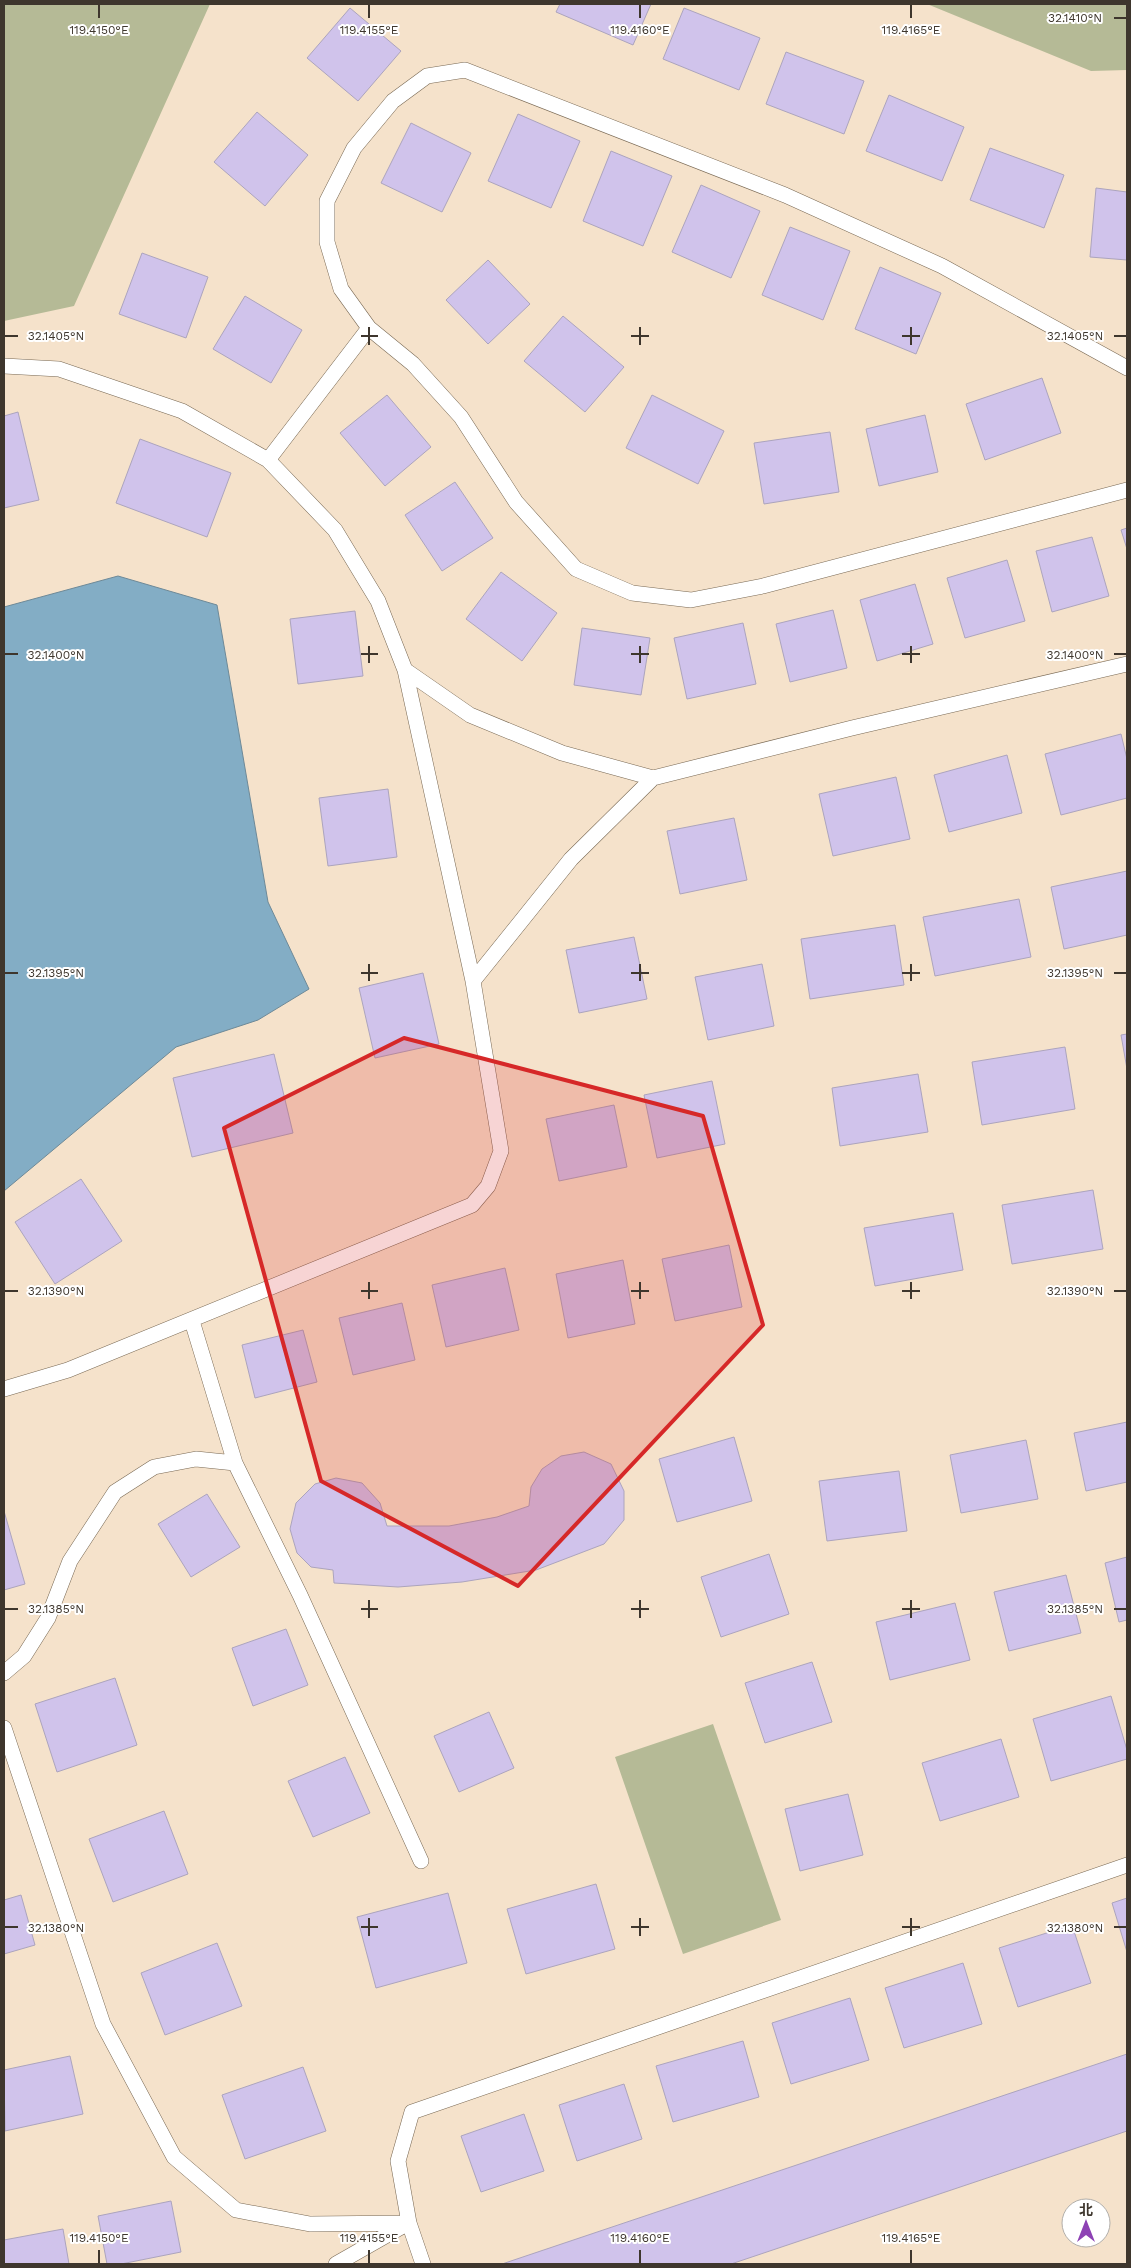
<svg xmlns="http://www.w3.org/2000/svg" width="1131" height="2268" viewBox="0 0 1131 2268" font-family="'Work Sans','Noto Sans SC',sans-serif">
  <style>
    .green { fill: #b5ba96 }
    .water { fill: #83adc5; stroke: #6e8997 }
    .building { fill: #d0c3eb; stroke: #aca4bd }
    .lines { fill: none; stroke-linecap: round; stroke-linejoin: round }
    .service-casing { stroke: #796954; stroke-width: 16 }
    .service { stroke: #fff; stroke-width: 15 }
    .marked { fill: #d62828; fill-opacity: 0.2; stroke: #d62828; stroke-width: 4; stroke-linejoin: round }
    .ticks { fill: none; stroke: #3e362d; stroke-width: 2 }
    .ticks-label { font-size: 12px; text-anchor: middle; fill: #3e362d; stroke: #fff; stroke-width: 4; stroke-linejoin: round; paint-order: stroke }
  </style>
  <rect width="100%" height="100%" fill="#f5e2cb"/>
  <path class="green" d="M4 4H210L74 306 4 321Z
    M927 4H1127V70L1091 71Z
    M713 1724 781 1920 683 1954 615 1757Z"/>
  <path class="water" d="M118 576 217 605 268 902 309 989 258 1020 176 1047 4 1191V607Z"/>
  <path class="building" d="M560 4H651L633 45 556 12Z
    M350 8 401 51 358 101 307 58Z
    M684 8 760 38 739 90 663 59Z
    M786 52 864 81 844 134 766 104Z
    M889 95 964 127 942 181 866 151Z
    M257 112 308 155 265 206 214 162Z
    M518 114 580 141 551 208 488 181Z
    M411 123 471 153 442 212 381 183Z
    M990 148 1064 175 1044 228 970 200Z
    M611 151 672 176 643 246 583 221Z
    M701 185 760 211 731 278 672 252Z
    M1096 188 1127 192V260L1090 257Z
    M790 227 850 251 823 320 762 295Z
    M142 253 208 277 186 338 119 314Z
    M488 260 530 304 488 344 446 300Z
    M880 267 941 293 916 354 855 329Z
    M245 296 302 330 271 383 213 349Z
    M563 316 624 367 585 412 524 361Z
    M1042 378 1061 433 985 460 966 404Z
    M387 395 431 447 385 486 340 433Z
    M652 395 724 431 698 484 626 448Z
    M18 412 39 500 4 508V416Z
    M925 415 938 472 879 486 866 429Z
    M830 432 839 492 764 504 754 443Z
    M140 439 231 473 207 537 116 503Z
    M455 482 493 538 442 571 405 515Z
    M1127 528V549L1121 530Z
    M1092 537 1109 596 1052 612 1036 551Z
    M1007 560 1025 621 965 638 947 578Z
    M501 572 557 613 522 661 466 619Z
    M915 584 933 644 877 661 860 600Z
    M833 610 847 668 790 682 776 624Z
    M355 611 363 676 298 684 290 619Z
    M743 623 756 684 687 699 674 638Z
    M582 628 650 638 641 695 574 685Z
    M1121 734 1127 759V798L1061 815 1045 754Z
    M1007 755 1022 813 949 832 934 775Z
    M896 777 910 839 833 856 819 794Z
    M388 789 397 857 328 866 319 798Z
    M734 818 747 880 680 894 667 831Z
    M1127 871V935L1064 949 1051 887Z
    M1019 899 1031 957 935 976 923 917Z
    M895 925 904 985 810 999 801 939Z
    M634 937 647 999 579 1013 566 950Z
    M762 964 774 1026 708 1040 695 977Z
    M423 973 439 1044 375 1058 359 988Z
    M1127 1034V1069L1121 1035Z
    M1065 1047 1075 1109 982 1125 972 1062Z
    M274 1054 293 1133 192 1157 173 1078Z
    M918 1074 928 1132 840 1146 832 1088Z
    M712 1081 725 1144 657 1158 644 1095Z
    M614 1105 627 1167 559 1181 546 1119Z
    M81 1179 122 1241 55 1284 15 1222Z
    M1093 1190 1103 1249 1012 1264 1002 1205Z
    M953 1213 963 1270 875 1286 864 1228Z
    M729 1245 742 1307 675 1321 662 1259Z
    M623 1260 635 1324 568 1338 556 1274Z
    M505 1268 519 1330 446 1347 432 1285Z
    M402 1303 415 1360 353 1375 339 1318Z
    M303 1330 317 1382 255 1398 242 1345Z
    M1127 1422V1482L1086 1491 1074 1433Z
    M734 1437 752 1501 677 1522 659 1459Z
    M1026 1440 1038 1499 961 1513 950 1455Z
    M584 1452 611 1464 624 1491V1520L604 1544 536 1570 462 1582 398 1587 334 1583 333 1570 311 1567 297 1553 290 1529 296 1503 315 1484 336 1478 362 1483 380 1503 387 1526H449L497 1517 529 1506 531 1487 542 1469 561 1456Z
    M899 1471 907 1531 827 1541 819 1481Z
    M207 1494 240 1547 191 1577 158 1524Z
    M4 1511 25 1584 4 1590Z
    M769 1554 789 1614 721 1637 701 1577Z
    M1127 1557V1620L1119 1622 1105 1563Z
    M1066 1575 1081 1633 1009 1651 994 1592Z
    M955 1603 970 1660 890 1680 876 1622Z
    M286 1629 308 1685 253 1706 232 1648Z
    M812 1662 832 1722 765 1743 745 1683Z
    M115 1678 137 1745 57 1772 35 1704Z
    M1111 1696 1127 1750V1759L1051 1781 1033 1719Z
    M489 1712 514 1768 459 1792 434 1736Z
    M1001 1739 1019 1797 940 1821 922 1763Z
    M345 1757 370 1813 313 1837 288 1781Z
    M848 1794 863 1855 800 1871 785 1809Z
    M164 1811 188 1874 113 1902 89 1839Z
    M596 1884 615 1949 526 1974 507 1909Z
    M448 1893 467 1963 376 1988 357 1917Z
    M21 1895 35 1945 4 1954V1900Z
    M1127 1898V1952L1112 1903Z
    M1072 1925 1091 1983 1018 2007 999 1948Z
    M217 1943 242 2006 165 2035 141 1973Z
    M963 1963 982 2024 904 2048 885 1988Z
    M850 1998 869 2060 791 2084 772 2023Z
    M743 2041 759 2097 673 2122 656 2066Z
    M1127 2054V2131L731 2264H502Z
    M70 2056 83 2114 5 2131 4 2070Z
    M303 2067 326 2131 245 2159 222 2095Z
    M624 2084 642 2139 577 2161 559 2105Z
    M524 2114 544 2171 481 2192 461 2136Z
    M171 2201 181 2252 121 2264H107L98 2216Z
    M63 2229 69 2264H4V2240Z"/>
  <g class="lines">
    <defs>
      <path id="service" d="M4 366 59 369 182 411 268 460 335 530 378 601 405 670 473 981 501 1151 488 1186 472 1205 68 1370 4 1389
        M1127 368 942 266 785 195 465 70 427 76 393 101 354 148 327 201V242L341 289 369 328 413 364 461 417 516 502 576 569 632 593 691 600 763 586 1127 490
        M268 460 369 328
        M405 670 470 715 562 753 653 778 852 728 1127 664
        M473 981 571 859 653 778
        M192 1321 235 1463 300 1595 421 1861
        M4 1673 24 1656 48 1618 70 1561 115 1492 154 1467 196 1459 235 1463
        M4 1728 103 2024 174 2157 236 2210 310 2224 409 2223
        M336 2264 408 2223
        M423 2264 409 2223 398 2161 412 2112 1127 1865"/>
    </defs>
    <use href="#service" class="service-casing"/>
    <use href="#service" class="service"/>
  </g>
  <path class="marked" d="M404 1038 703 1116 763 1325 518 1586 321 1481 224 1128Z"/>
  <path class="ticks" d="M99 5V18M369 5V18M640 5V18M911 5V18M1114 18H1126M369 327V345M640 327V345M911 327V345M5 336H18M361 336H378M631 336H649M902 336H920M1114 336H1126M369 646V663M640 646V663M911 646V663M5 654H18M361 654H378M631 654H649M902 654H920M1114 654H1126M369 964V981M640 964V981M911 964V981M5 973H18M361 973H378M631 973H649M902 973H920M1114 973H1126M369 1282V1299M640 1282V1299M911 1282V1299M5 1291H18M361 1291H378M631 1291H649M902 1291H920M1114 1291H1126M369 1600V1618M640 1600V1618M911 1600V1618M5 1609H18M361 1609H378M631 1609H649M902 1609H920M1114 1609H1126M369 1918V1936M640 1918V1936M911 1918V1936M5 1927H18M361 1927H378M631 1927H649M902 1927H920M1114 1927H1126M99 2250V2263M369 2250V2263M640 2250V2263M911 2250V2263"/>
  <g class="ticks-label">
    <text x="1075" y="22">32.1410°N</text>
    <text x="99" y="34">119.4150°E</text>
    <text x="369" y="34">119.4155°E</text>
    <text x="640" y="34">119.4160°E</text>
    <text x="911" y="34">119.4165°E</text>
    <text x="56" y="340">32.1405°N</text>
    <text x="1075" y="340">32.1405°N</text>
    <text x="56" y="659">32.1400°N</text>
    <text x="1075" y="659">32.1400°N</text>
    <text x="56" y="977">32.1395°N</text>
    <text x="1075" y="977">32.1395°N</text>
    <text x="56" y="1295">32.1390°N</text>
    <text x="1075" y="1295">32.1390°N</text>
    <text x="56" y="1613">32.1385°N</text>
    <text x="1075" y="1613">32.1385°N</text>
    <text x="56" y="1932">32.1380°N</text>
    <text x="1075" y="1932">32.1380°N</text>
    <text x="99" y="2242">119.4150°E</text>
    <text x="369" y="2242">119.4155°E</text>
    <text x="640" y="2242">119.4160°E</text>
    <text x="911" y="2242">119.4165°E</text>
  </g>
  <rect width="1131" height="2268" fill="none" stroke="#3e362d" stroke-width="10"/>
  <g transform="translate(1086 2223)"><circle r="24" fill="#ffffff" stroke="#b2afab"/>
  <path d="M0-4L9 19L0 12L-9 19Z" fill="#8d42b4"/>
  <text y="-8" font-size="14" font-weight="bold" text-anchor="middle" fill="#3e362d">北</text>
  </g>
</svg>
